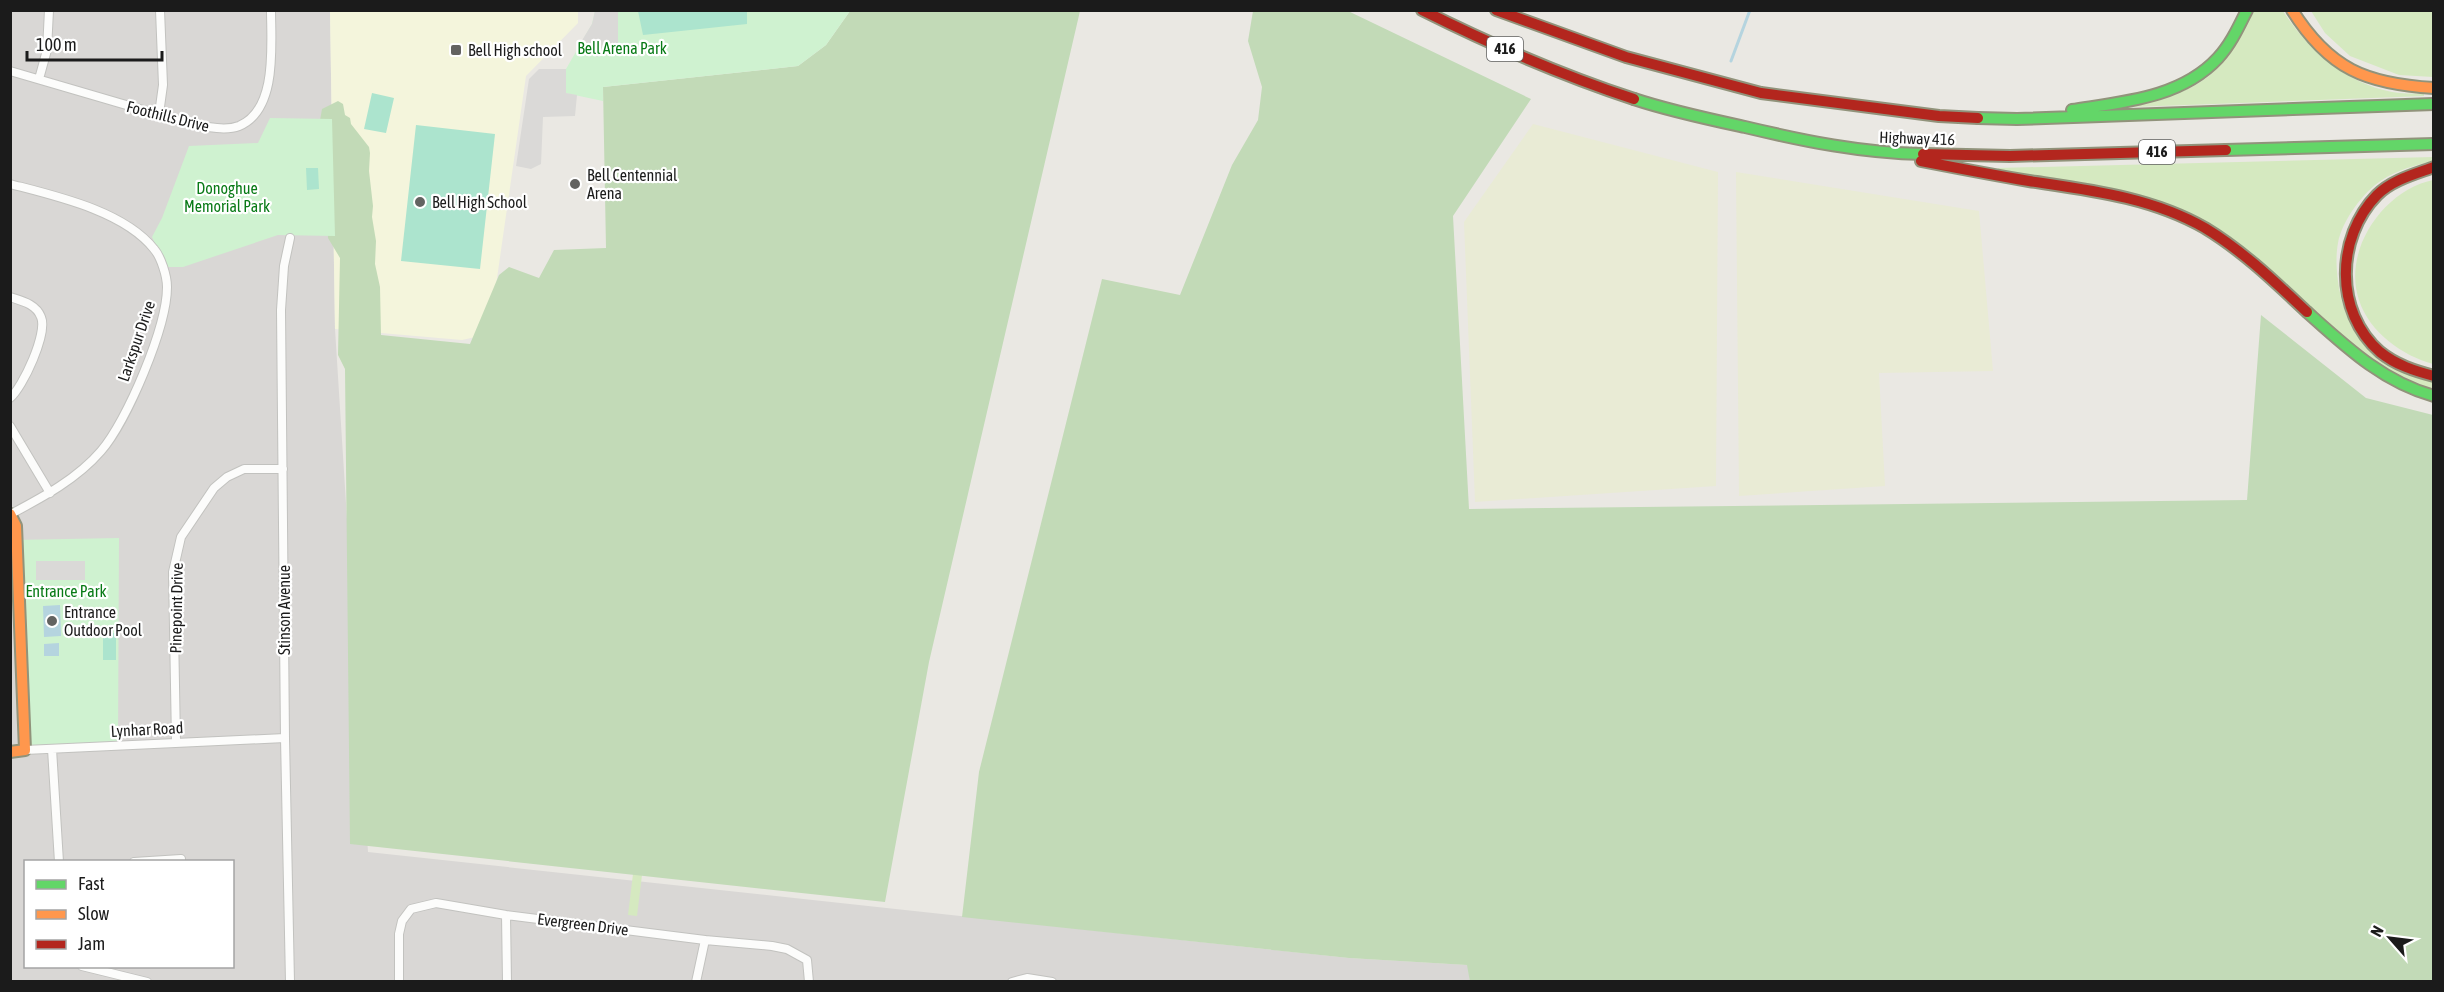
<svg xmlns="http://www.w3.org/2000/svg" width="2444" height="992" viewBox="0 0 2444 992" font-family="'Asap Condensed',sans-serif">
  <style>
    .residential { fill: #d9d7d5; fill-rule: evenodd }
    .education { fill: #f4f5dc }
    .farmland { fill: #e9ebd5 }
    .grass { fill: #d5e9c0 }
    .forest { fill: #c2dab7 }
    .park { fill: #cff2d0 }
    .pitch { fill: #ace4ce }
    .parking { fill: #dad9d7 }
    .water { fill: #b5d4df }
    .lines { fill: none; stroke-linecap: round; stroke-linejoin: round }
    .stream { stroke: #b5d4df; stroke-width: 3 }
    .street-casing { stroke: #c2c2bf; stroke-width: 10 }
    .fast-casing { stroke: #91937b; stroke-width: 14 }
    .slow-casing { stroke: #91937b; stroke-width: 14 }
    .jam-casing { stroke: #91937b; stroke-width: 14 }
    .street { stroke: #fcfcfb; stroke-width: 8 }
    .fast { stroke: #63d668; stroke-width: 10 }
    .slow { stroke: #ff974d; stroke-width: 10 }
    .jam { stroke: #b3261e; stroke-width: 10 }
    .poi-dot { fill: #636361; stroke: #fff; stroke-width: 2 }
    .labels { text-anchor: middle; stroke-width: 4.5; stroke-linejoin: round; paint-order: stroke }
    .shield { fill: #fff; stroke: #5f5f5f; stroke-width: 1.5 }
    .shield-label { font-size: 15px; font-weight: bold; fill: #1b1b1b }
    .park-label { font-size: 16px; fill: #087a16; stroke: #fff }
    .poi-label { font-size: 16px; fill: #1b1b1b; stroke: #fff; text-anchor: start }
    .street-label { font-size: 16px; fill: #1b1b1b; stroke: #fff }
  </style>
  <rect width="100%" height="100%" fill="#eae8e3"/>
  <path class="residential" d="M10 11H330L335 329 368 852 1349 958 1468 965 1470 981H11ZM26 862H232V966H26Z"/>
  <path class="education" d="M330 11H578V23L526 76 489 334 462 340 335 329Z"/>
  <path class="farmland" d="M1533 124 1718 172 1716 486 1475 502 1464 222Z
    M1736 172 1979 211 1993 371 1879 373 1885 486 1739 496Z"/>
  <path class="grass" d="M2253 10 2283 11C2308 50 2345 83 2392 92 2402 94 2414 93 2424 94V96L2134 107 2135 104C2204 91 2223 74 2253 10Z
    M2311 11H2433V77L2399 75 2350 56 2325 33Z
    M2433 157V161C2416 165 2397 170 2382 180 2363 192 2342 221 2338 243 2333 269 2341 315 2358 336 2366 345 2419 372 2433 380V390L2385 372 2179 209 1997 171 1998 168Z
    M2433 180H2434L2433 364C2403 356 2369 332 2359 300 2342 250 2384 190 2433 180Z
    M633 874 642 875 637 916 628 915Z"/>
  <path class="forest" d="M850 11H1080L929 662 885 902 350 844 345 369 338 355 340 258 328 238 327 208 314 155 322 109 338 101 343 104 345 115 350 118 351 124 369 147 370 153 369 171 373 206 372 217 376 241 375 264 380 287 381 335 470 344 499 275 509 267 539 278 554 250 606 248 603 87 798 66 826 45Z
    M1253 11H1348L1531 99 1453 216 1469 509 2247 500 2261 315 2366 398 2433 415V981L1470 982 1467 965 1349 958 962 917 979 772 1102 279 1180 295 1232 165 1258 120 1262 87 1248 41Z"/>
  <path class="park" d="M595 11H850L826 45 798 66 603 87V101L565 93 566 69 592 24Z
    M270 118 332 119 335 236 278 235 183 267H166L152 237 162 218 189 146 258 143Z
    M119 538 118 742 21 746 13 540Z"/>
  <path class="pitch" d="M638 11H747V24L643 35Z
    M372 93 394 98 386 133 364 129Z
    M416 125 495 134 480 269 401 261Z
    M306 168H318L319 189 307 190Z
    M103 633H116V660H103Z"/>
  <path class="parking" d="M595 11H618V44L597 57 581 42 592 24Z
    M539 69H566V93L577 95 575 116 543 117 541 164 531 169 516 166 529 79Z
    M36 561H85V580H36Z"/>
  <path class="water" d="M60 605 61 636 44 637 43 606Z
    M59 643V656H44V644Z"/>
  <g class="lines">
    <path class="stream" d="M1731 61 1750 10"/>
    <defs>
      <path id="street" d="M10 71 198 126C211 127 226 131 239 126 278 110 271 44 271 10
        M39 79 47 50 49 10
        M159 114 163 85 160 10
        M10 184C56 196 124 211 154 249 161 257 167 276 167 287 167 327 127 421 101 451 77 479 43 497 11 514
        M290 238 284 266 281 310 285 738 290 982
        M10 297C22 301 36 304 41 317 48 333 23 387 10 398
        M10 426 50 493
        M176 742 173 572 181 537 214 488 227 477 244 469H283
        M52 749 59 862
        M25 750 285 738
        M134 862 181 859
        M506 915 507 982
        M82 966 147 982
        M399 982V934L402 921 411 909 436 903 506 915 705 940 772 946 787 949 807 960 809 982
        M696 982 705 940
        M1012 982 1027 978 1052 982"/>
      <path id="fast" d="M1634 99C1670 111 1708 119 1745 127 1804 141 1862 153 1923 154
        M2072 110C2123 102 2181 98 2218 58 2231 44 2239 26 2247 10
        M1978 118 2017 119 2434 104
        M2226 150 2434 144
        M2307 312C2346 347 2383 382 2434 396"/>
      <path id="slow" d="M2292 10C2329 69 2366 84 2434 88
        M10 514 16 526 25 750 10 752"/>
      <path id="jam" d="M1422 10C1490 44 1561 75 1634 99
        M1496 10 1626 57 1761 93 1939 116 1978 118
        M1923 154 2010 156 2226 150
        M1921 161C1957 168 1993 175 2029 181 2089 190 2151 197 2205 228 2243 251 2275 282 2307 312
        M2434 167C2415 174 2392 180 2377 195 2336 237 2334 312 2380 352 2396 365 2415 371 2434 376"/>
    </defs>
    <use href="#street" class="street-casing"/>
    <use href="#fast" class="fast-casing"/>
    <use href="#slow" class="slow-casing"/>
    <use href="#jam" class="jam-casing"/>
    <use href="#street" class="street"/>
    <use href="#fast" class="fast"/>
    <use href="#slow" class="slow"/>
    <use href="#jam" class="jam"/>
  </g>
  <g class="poi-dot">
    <rect x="450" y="44" width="12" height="12" rx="3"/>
    <circle cx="575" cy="184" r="6"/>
    <circle cx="420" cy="202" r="6"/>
    <circle cx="52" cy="621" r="6"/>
  </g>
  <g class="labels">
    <g class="shield">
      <rect x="1487" y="37" width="36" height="24" rx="4.5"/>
      <rect x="2139" y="140" width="36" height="24" rx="4.5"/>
    </g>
    <g class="shield-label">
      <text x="1505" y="54">416</text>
      <text x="2157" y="157">416</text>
    </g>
    <g class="park-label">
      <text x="622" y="54">Bell Arena Park</text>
      <text x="227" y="194">Donoghue<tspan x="227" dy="18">Memorial Park</tspan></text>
      <text x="66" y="597">Entrance Park</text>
    </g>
    <g class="poi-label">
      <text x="468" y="56">Bell High school</text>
      <text x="587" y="181">Bell Centennial<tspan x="587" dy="18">Arena</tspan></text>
      <text x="432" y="208">Bell High School</text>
      <text x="64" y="618">Entrance<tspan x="64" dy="18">Outdoor Pool</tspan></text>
    </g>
    <g class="street-label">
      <text transform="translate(168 116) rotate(14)" y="6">Foothills Drive</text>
      <text transform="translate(1917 138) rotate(2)" y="6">Highway 416</text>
      <text transform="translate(136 341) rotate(-71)" y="6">Larkspur Drive</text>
      <text transform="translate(176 608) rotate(-89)" y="6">Pinepoint Drive</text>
      <text transform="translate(284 610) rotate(-90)" y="6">Stinson Avenue</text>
      <text transform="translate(147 729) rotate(-3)" y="6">Lynhar Road</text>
      <text transform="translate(583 924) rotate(7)" y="6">Evergreen Drive</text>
    </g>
  </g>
  <rect width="2444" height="992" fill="none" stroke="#1b1b1b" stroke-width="24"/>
  <rect x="24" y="860" width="210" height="108" fill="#ffffff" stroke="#a4a4a4" stroke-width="1.5"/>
  <rect x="36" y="880" width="30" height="9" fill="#63d668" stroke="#a4a4a4" stroke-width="1.5"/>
  <text x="78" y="890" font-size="18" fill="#1b1b1b">Fast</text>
  <rect x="36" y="910" width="30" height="9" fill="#ff974d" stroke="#a4a4a4" stroke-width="1.5"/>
  <text x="78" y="920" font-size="18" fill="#1b1b1b">Slow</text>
  <rect x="36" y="940" width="30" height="9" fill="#b3261e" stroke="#a4a4a4" stroke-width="1.5"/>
  <text x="78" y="950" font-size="18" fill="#1b1b1b">Jam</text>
  <g transform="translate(2390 938) rotate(298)" stroke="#ffffff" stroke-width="4.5" paint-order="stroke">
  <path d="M0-4.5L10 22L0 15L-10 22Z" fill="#1b1b1b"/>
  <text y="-9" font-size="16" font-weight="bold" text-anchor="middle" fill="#1b1b1b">N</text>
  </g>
  <path d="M27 51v9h135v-9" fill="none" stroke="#1b1b1b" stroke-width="3"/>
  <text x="36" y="51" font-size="18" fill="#1b1b1b" stroke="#ffffff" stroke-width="4.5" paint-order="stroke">100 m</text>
</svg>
